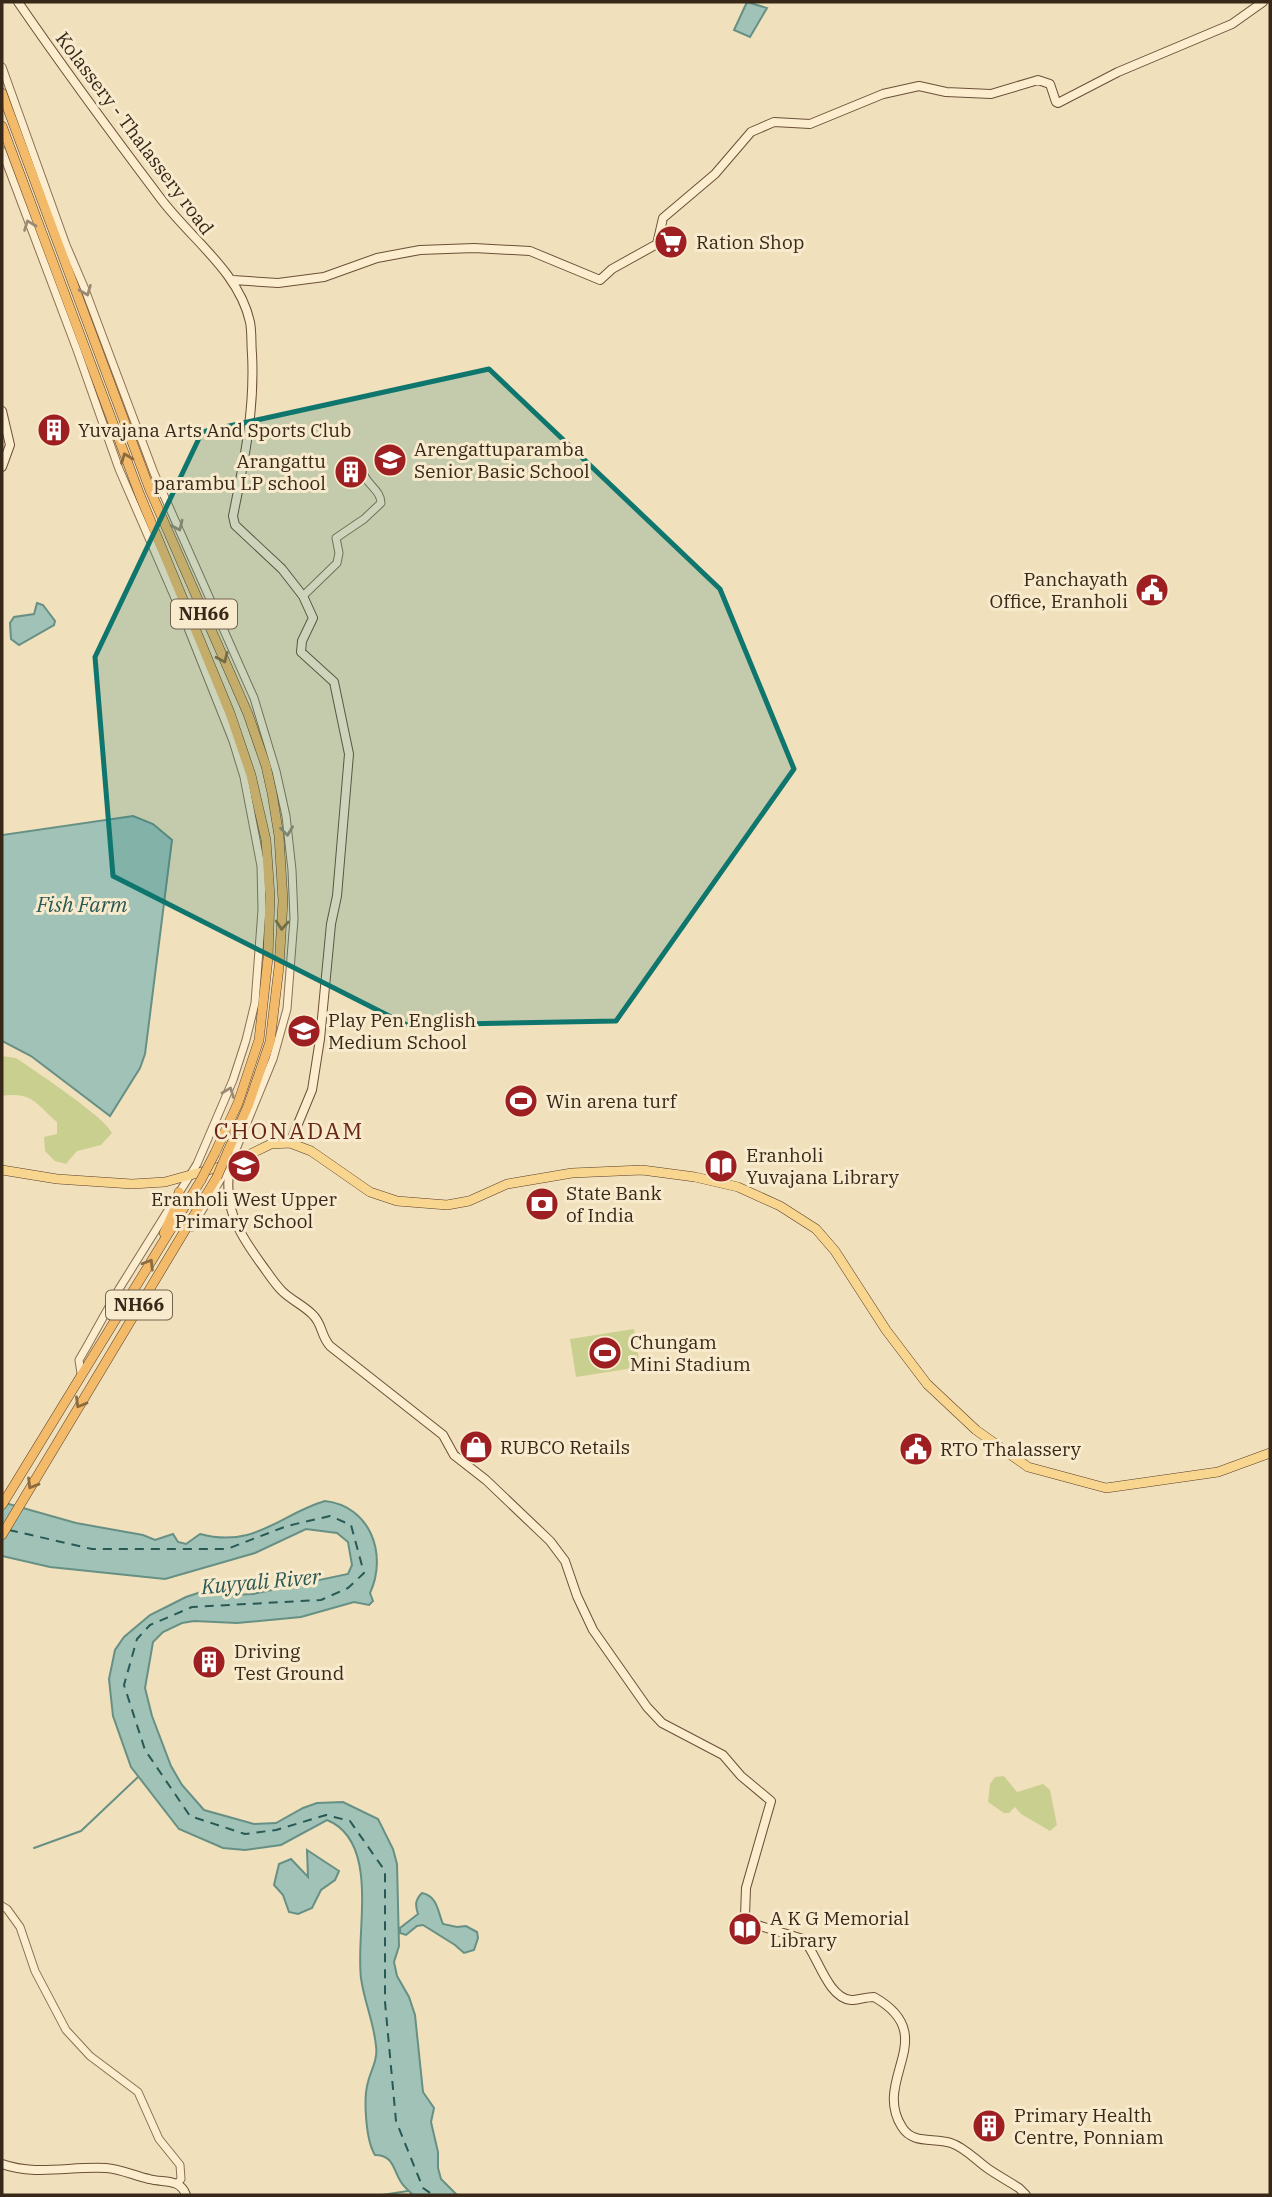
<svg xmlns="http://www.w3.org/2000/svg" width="1272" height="2197" viewBox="0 0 1272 2197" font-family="'IBM Plex Serif',serif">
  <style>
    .green { fill: #c9d08f }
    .water { fill: #a0c2b7; stroke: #679085; stroke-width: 2 }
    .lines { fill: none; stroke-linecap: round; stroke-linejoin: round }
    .stream { stroke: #679085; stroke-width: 2 }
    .ferry { stroke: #285955; stroke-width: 2; stroke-dasharray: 9 7; stroke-linecap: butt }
    .tertiary-casing { stroke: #8a7054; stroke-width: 9 }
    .secondary-casing { stroke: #6b5037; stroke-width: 10 }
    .primary-casing { stroke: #573d29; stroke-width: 10 }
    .trunk-casing { stroke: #573d29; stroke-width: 10 }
    .tertiary { stroke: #fcedcf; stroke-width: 7 }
    .secondary { stroke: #fcedcf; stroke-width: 8 }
    .primary { stroke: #f9d68f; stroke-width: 9 }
    .trunk { stroke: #f2ba69; stroke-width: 9 }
    .trunk-bridge-casing { stroke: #573d29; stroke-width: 10; stroke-linecap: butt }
    .trunk-bridge { stroke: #f2ba69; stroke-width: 9 }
    .oneway { stroke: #9a8a74 }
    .oneway2 { stroke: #8c6a3e }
    .marked { fill: #0f766e; fill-opacity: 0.2; stroke: #0f766e; stroke-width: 5; stroke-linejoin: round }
    .labels { text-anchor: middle; stroke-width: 6; stroke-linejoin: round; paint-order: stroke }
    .shield { fill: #f8eacc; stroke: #72624f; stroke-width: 2 }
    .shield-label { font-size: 18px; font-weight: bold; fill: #38281a }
    .street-label { font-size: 19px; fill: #38281a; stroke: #f8eacc }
    .poi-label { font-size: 19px; fill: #38281a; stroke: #f8eacc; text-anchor: start }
    .water-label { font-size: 21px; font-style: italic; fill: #285955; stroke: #f8eacc }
    .quarter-label { font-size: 23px; letter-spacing: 2px; fill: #682616; stroke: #f8eacc }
  </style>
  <rect width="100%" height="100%" fill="#f1e0bc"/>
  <path class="green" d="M2 1056 16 1058C35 1071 105 1117 112 1133L101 1145 77 1151 66 1164 55 1161 45 1151 44 1137 57 1134V1122C36 1104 32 1091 2 1096Z
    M634 1329 640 1367 576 1377 570 1339Z
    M1004 1776 1017 1792 1043 1784 1050 1790 1057 1825 1050 1831 1021 1814 1015 1807 1009 1813H1004L988 1802 990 1784 995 1777Z"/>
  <path class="water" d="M747 2 767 8 750 37 734 30Z
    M37 603 43 605 55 621 54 625 19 645 11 639 10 623 14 617 34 614Z
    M133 816 153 824 172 840 145 1054 140 1068 110 1116 31 1056 2 1041V835Z
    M325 1501C370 1506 388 1554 370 1593L373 1601 369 1605 354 1602 301 1617 237 1623 194 1621 182 1623 163 1632 153 1642 145 1688 152 1716 171 1766 182 1785 204 1810 254 1824 276 1823 303 1808 317 1803 343 1802 378 1819 393 1849 397 1864 399 1946 394 1962 397 1976 409 1997 415 2015 423 2092 434 2108 431 2122 438 2152V2168L441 2179 457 2195H413C409 2191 404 2187 401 2182 393 2170 394 2155 375 2155 366 2141 363 2099 368 2082 371 2070 378 2060 376 2046 374 2023 364 2001 361 1978 355 1933 381 1842 327 1820L281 1845 245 1850 223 1848 179 1829 131 1767 113 1716 109 1679 115 1650 124 1637 150 1615 186 1597 204 1591 232 1595 253 1594 348 1574 352 1565 348 1542 337 1533 306 1529 255 1553 165 1579 50 1567 2 1556V1502L76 1523 143 1535 155 1540 173 1534 178 1542 186 1544 200 1534C255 1549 280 1514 325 1501Z
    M307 1850 339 1871 335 1880 321 1890 312 1908 298 1914 289 1912 283 1895 274 1885 279 1864 291 1859 308 1877Z
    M422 1893C438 1896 438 1913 443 1924L457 1927 466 1926 477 1932 478 1938 474 1950 464 1953 455 1945 423 1925 417 1926 406 1935 400 1933V1928L418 1914C415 1905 415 1900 422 1893Z"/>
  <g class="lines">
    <path class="stream" d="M34 1848 81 1831 138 1777
      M382 2195 408 2191"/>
    <path class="ferry" d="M9 1530 92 1549H227L287 1526 330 1516 351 1525 364 1573 348 1588 321 1600 192 1607 150 1625 137 1639 124 1685 145 1750 190 1816 245 1834 276 1830 326 1815 350 1821 385 1871V2002L396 2121 423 2188 433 2195"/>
    <defs>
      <path id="tertiary" d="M2 67 66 245 84 287 154 473 254 698 276 771 286 816 292 870 294 919 287 1009 273 1059 230 1164 192 1227
        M2 151 77 350 119 469 188 628 233 741 244 777 261 866 262 910 255 1003 246 1040 233 1080 197 1164 119 1289 86 1348 79 1360 81 1373
        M303 596 337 563 339 553 336 538 364 519 381 503C381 489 364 484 361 467
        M2 1906 7 1909 20 1927 35 1971 66 2030 90 2056 138 2092 159 2139 180 2165 181 2179 178 2183"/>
      <path id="secondary" d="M18 2C64 69 112 134 161 199 191 239 239 272 250 322 252 332 251 344 252 354 255 409 244 462 233 516L235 525 282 569 303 596 313 618 302 641 301 652 334 682 349 754 337 896 331 924 320 1039 312 1090 290 1143
        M233 280 278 283 324 277 377 258 420 250 474 248 530 251 600 280 612 269 657 244 663 218 715 174 751 132 774 122 810 124 883 94 919 86 946 92 991 94 1038 80 1050 84 1056 102 1058 103 1118 72 1232 24 1263 2
        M2 411 10 445 2 467
        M230 1164C223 1207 237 1231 262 1265 268 1273 274 1283 282 1291 291 1300 303 1305 312 1314 323 1324 320 1335 330 1346L443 1435 454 1455 486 1480 550 1541 565 1561 577 1596 593 1630 647 1707 662 1723 723 1755 741 1776 771 1801 746 1888 745 1916 754 1924 803 1939C817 1953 827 1998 851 2000 858 2000 866 1997 874 1997 943 2036 871 2079 902 2127 913 2145 934 2137 951 2143 964 2147 976 2160 987 2168 997 2175 1008 2181 1019 2188L1026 2195
        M2 2164C35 2176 71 2166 106 2168 121 2169 135 2176 149 2179 164 2183 180 2178 186 2195"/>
      <path id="primary" d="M2 1170 57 1179 132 1184 165 1182 230 1164 271 1144 290 1143 311 1151 370 1192 397 1201 447 1205 469 1201 507 1184 572 1173 642 1170 695 1177 738 1187 780 1206 816 1229 835 1251 886 1330 927 1384 976 1430 1028 1467 1106 1488 1218 1472 1270 1453"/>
      <path id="trunk" d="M2 93 150 490 248 714 266 766 272 793 279 836 283 901 279 967 270 1042 248 1106 228 1151
        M2 126 139 493 230 713 251 775 266 840 270 896 268 958 259 1040 238 1103 215 1153
        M164 1233 178 1202 179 1192
        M2 1505 201 1180
        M2 1535 217 1177"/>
    </defs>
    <use href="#tertiary" class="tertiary-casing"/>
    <use href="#secondary" class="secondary-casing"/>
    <use href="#primary" class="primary-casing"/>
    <use href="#trunk" class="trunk-casing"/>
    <use href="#tertiary" class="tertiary"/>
    <use href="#secondary" class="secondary"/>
    <use href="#primary" class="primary"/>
    <use href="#trunk" class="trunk"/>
    <defs>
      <path id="trunk-bridge" d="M217 1177 228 1151
        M201 1180 215 1153"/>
    </defs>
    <use href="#trunk-bridge" class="trunk-bridge-casing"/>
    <use href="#trunk-bridge" class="trunk-bridge"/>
  </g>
  <defs><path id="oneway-chevron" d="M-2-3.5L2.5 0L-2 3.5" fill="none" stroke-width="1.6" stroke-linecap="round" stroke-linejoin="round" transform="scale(1.75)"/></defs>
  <g class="oneway">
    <use href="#oneway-chevron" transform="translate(29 225) rotate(-111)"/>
    <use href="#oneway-chevron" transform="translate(86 291) rotate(68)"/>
    <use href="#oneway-chevron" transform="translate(178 526) rotate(65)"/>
    <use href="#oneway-chevron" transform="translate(287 831) rotate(83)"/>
    <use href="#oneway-chevron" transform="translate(229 1092) rotate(-69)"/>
  </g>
  <g class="oneway2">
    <use href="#oneway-chevron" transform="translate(126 458) rotate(-111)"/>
    <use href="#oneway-chevron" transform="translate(223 658) rotate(66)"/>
    <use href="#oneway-chevron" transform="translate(282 925) rotate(94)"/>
    <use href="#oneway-chevron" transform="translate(149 1264) rotate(-58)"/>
    <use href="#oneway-chevron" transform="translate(80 1403) rotate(120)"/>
    <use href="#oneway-chevron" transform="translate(32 1484) rotate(121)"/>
  </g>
  <path class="marked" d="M489 369 720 589 794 769 616 1021 407 1025 113 876 95 657 202 432Z"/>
  <defs>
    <symbol id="supermarket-disc" viewBox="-11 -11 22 22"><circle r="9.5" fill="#9e1f22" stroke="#f8eacc"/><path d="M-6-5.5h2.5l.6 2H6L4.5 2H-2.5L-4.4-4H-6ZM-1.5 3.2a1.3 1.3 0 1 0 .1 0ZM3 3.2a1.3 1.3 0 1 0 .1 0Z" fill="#fff"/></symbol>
    <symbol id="building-disc" viewBox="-11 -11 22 22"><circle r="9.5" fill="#9e1f22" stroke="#f8eacc"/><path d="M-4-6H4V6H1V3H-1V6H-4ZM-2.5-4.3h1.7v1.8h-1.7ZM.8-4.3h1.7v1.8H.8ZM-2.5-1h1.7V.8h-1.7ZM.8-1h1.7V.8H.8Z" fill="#fff"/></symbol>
    <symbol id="school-disc" viewBox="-11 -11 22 22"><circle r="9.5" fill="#9e1f22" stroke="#f8eacc"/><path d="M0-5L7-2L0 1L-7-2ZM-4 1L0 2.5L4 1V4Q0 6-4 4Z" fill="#fff"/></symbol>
    <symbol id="civic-disc" viewBox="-11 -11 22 22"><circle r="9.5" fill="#9e1f22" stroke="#f8eacc"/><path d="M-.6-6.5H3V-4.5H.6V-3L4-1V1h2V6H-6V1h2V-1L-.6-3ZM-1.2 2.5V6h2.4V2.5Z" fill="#fff"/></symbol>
    <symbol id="stadium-disc" viewBox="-11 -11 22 22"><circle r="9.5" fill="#9e1f22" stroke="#f8eacc"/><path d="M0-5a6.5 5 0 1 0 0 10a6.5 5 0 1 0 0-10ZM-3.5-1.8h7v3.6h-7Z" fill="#fff"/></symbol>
    <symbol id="library-disc" viewBox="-11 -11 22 22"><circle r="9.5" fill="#9e1f22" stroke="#f8eacc"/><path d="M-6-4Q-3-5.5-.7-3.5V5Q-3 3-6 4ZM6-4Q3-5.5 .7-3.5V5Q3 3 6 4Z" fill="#fff"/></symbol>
    <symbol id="bank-disc" viewBox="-11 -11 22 22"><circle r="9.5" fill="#9e1f22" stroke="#f8eacc"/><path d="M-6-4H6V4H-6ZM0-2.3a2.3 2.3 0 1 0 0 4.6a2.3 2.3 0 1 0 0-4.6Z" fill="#fff"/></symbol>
    <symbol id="shop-disc" viewBox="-11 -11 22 22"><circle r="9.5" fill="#9e1f22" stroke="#f8eacc"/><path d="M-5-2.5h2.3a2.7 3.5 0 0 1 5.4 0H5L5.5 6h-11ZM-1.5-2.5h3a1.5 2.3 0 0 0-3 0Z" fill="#fff"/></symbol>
  </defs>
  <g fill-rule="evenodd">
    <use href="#supermarket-disc" x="652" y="223" width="38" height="38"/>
    <use href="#building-disc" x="35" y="411" width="38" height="38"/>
    <use href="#school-disc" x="371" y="441" width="38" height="38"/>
    <use href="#building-disc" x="332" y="453" width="38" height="38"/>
    <use href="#civic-disc" x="1133" y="571" width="38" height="38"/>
    <use href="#school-disc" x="285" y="1012" width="38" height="38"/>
    <use href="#stadium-disc" x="502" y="1082" width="38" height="38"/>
    <use href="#school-disc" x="225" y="1147" width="38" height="38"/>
    <use href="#library-disc" x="702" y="1147" width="38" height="38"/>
    <use href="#bank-disc" x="523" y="1185" width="38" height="38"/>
    <use href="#stadium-disc" x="586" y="1334" width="38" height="38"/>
    <use href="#shop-disc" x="457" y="1428" width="38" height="38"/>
    <use href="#civic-disc" x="897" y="1430" width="38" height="38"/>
    <use href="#building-disc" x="190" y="1643" width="38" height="38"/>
    <use href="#library-disc" x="726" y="1910" width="38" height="38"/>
    <use href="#building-disc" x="970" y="2107" width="38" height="38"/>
  </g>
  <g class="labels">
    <g class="shield">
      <rect x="171" y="599.5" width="66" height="29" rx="5"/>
      <rect x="106" y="1290.5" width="66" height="29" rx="5"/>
    </g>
    <g class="shield-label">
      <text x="204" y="620">NH66</text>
      <text x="139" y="1311">NH66</text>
    </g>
    <g class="street-label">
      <text transform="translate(135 133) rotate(53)" y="7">Kolassery - Thalassery road</text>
    </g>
    <g class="poi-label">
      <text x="696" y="249">Ration Shop</text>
      <text x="78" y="437">Yuvajana Arts And Sports Club</text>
      <text x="414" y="456">Arengattuparamba<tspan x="414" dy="22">Senior Basic School</tspan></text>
      <text x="326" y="468" text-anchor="end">Arangattu<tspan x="326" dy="22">parambu LP school</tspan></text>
      <text x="1128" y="586" text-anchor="end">Panchayath<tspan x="1128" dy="22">Office, Eranholi</tspan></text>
      <text x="328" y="1027">Play Pen English<tspan x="328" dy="22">Medium School</tspan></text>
      <text x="546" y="1108">Win arena turf</text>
      <text x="746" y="1162">Eranholi<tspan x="746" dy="22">Yuvajana Library</tspan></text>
      <text x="566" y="1200">State Bank<tspan x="566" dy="22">of India</tspan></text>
      <text x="244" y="1206" text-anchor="middle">Eranholi West Upper<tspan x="244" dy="22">Primary School</tspan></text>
      <text x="630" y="1349">Chungam<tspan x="630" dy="22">Mini Stadium</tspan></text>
      <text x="500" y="1454">RUBCO Retails</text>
      <text x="940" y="1456">RTO Thalassery</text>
      <text x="234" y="1658">Driving<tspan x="234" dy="22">Test Ground</tspan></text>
      <text x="770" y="1925">A K G Memorial<tspan x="770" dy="22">Library</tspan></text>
      <text x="1014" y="2122">Primary Health<tspan x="1014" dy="22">Centre, Ponniam</tspan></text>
    </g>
    <g class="water-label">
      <text x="82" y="912">Fish Farm</text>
      <text transform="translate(261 1582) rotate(-5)" y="7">Kuyyali River</text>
    </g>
    <g class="quarter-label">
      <text x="289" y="1139">CHONADAM</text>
    </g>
  </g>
  <rect width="1272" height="2197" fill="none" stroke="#38281a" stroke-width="7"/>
</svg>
